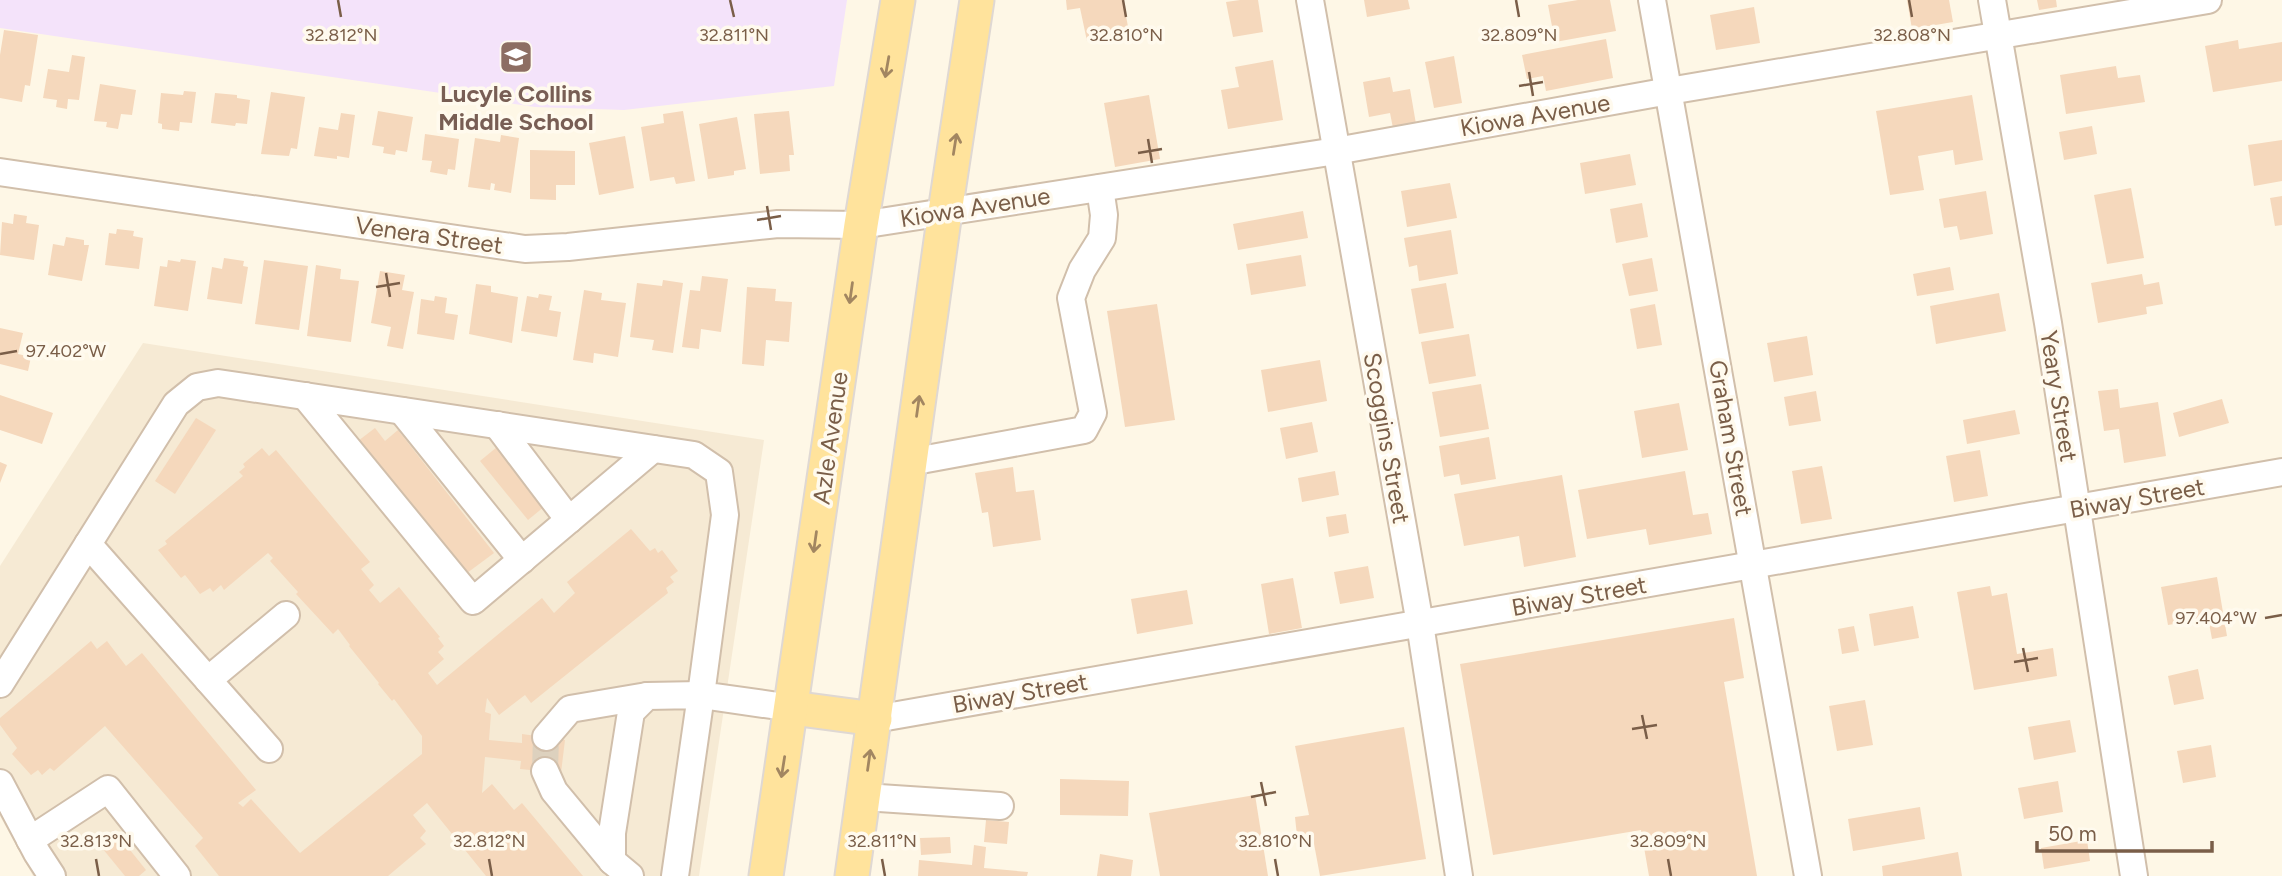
<svg xmlns="http://www.w3.org/2000/svg" width="2282" height="876" viewBox="0 0 2282 876" font-family="Figtree,sans-serif">
	<style>
		.residential { fill: #f6ead4 }
		.education { fill: #f4e3fa }
		.building { fill: #f5d8bc }
		.lines { fill: none; stroke-linecap: round; stroke-linejoin: round }
		.minor-tunnel { stroke: #ddd1be; stroke-width: 26; stroke-dasharray: 26 13; stroke-linecap: butt }
		.minor-casing { stroke: #d1bfab; stroke-width: 30 }
		.major-casing { stroke: #dfd8d3; stroke-width: 37 }
		.minor { stroke: #fff; stroke-width: 26 }
		.major { stroke: #ffe39c; stroke-width: 33 }
		.oneway { stroke: #a28661 }
		.ticks { fill: none; stroke: #7a5e48; stroke-width: 2.5 }
		.labels { text-anchor: middle; dominant-baseline: central; stroke-width: 7; stroke-linejoin: round; paint-order: stroke }
		.education-label { font-size: 24px; font-weight: bold; fill: #785e54; stroke: #fffaee }
		.street-label { font-size: 24px; fill: #7a5e48; stroke: #fffaee }
		.ticks-label { font-size: 18px; text-anchor: middle; fill: #7a5e48; stroke: #fffaee; stroke-width: 7; stroke-linejoin: round; paint-order: stroke }
	</style>
	<rect width="100%" height="100%" fill="#fef7e6"/>
	<path class="residential" d="M143,343L764,440L699,876H33L0,816V566Z"/>
	<path class="education" d="M0,0H847L834,86L624,110L535,107L0,28Z"/>
	<g class="building">
		<path d="M1066,0H1123L1129,32L1087,41L1080,8L1067,10Z"/>
		<path d="M1240,0H1258L1263,32L1233,37L1226,2Z"/>
		<path d="M1364,0H1408L1410,9L1367,17Z"/>
		<path d="M1578,0H1610L1616,31L1555,42L1548,5Z"/>
		<path d="M1907,0H1949L1953,22L1912,29Z"/>
		<path d="M2037,0H2056L2057,7L2039,10Z"/>
		<path d="M1754,7L1760,43L1716,50L1710,15Z"/>
		<path d="M4,30L38,35L30,86L25,85L22,102L0,98V55Z"/>
		<path d="M1606,39L1613,78L1546,91L1543,76L1527,79L1522,55Z"/>
		<path d="M2238,40L2239,49L2282,42V81L2213,92L2205,46Z"/>
		<path d="M72,55L85,57L79,100L68,99L67,109L56,107L57,100L43,98L48,69L69,72Z"/>
		<path d="M1454,56L1462,103L1434,108L1425,62Z"/>
		<path d="M1273,60L1283,120L1228,129L1221,90L1239,87L1235,67Z"/>
		<path d="M2116,66L2118,78L2140,75L2145,102L2066,114L2060,75Z"/>
		<path d="M1390,77L1393,92L1410,89L1416,124L1393,128L1390,113L1369,117L1363,82Z"/>
		<path d="M100,84L136,90L132,115L121,114L118,129L106,127L107,122L94,121Z"/>
		<path d="M184,91L196,92L192,123L180,122L179,131L162,129V124L158,123L161,93L183,95Z"/>
		<path d="M271,92L305,97L297,149L291,148L289,156L261,154Z"/>
		<path d="M215,93L237,95V98L250,100L247,124L236,123L235,126L211,123Z"/>
		<path d="M1149,95L1160,159L1115,167L1104,103Z"/>
		<path d="M1972,95L1983,160L1955,165L1953,150L1918,156L1924,190L1890,195L1876,111Z"/>
		<path d="M378,111L413,117L407,152L396,150L395,155L383,153L384,147L372,145Z"/>
		<path d="M683,111L695,181L676,184L674,177L650,181L641,127L664,123L663,114Z"/>
		<path d="M789,111L794,155H789L790,171L760,174L754,114Z"/>
		<path d="M341,113L355,115L349,158L337,156V159L314,156L319,127L338,130Z"/>
		<path d="M737,117L746,169L734,171V175L708,179L699,124Z"/>
		<path d="M2092,126L2097,154L2064,160L2059,132Z"/>
		<path d="M425,134L459,139L455,170L448,169L447,175L430,172L432,161L422,160Z"/>
		<path d="M501,135L519,138L511,193L494,190L495,184L491,183L490,190L468,187L475,138L500,142Z"/>
		<path d="M625,136L634,188L599,195L589,143Z"/>
		<path d="M2282,140V181L2254,186L2248,145Z"/>
		<path d="M530,150L575,151V185H556V200L530,199Z"/>
		<path d="M1630,154L1636,185L1585,194L1580,163Z"/>
		<path d="M1450,183L1457,218L1407,227L1401,191Z"/>
		<path d="M2131,188L2144,258L2107,264L2094,195Z"/>
		<path d="M1986,191L1993,234L1960,240L1957,226L1944,228L1939,199Z"/>
		<path d="M2282,196V225L2275,226L2270,198Z"/>
		<path d="M1642,203L1648,237L1616,243L1610,209Z"/>
		<path d="M1303,211L1308,238L1238,250L1233,224Z"/>
		<path d="M14,214L27,216L26,223L39,225L34,260L0,255L2,222L13,224Z"/>
		<path d="M117,229L134,231L133,236L143,238L139,269L105,265L109,233L116,234Z"/>
		<path d="M1451,230L1458,274L1419,281L1417,265L1409,267L1404,238Z"/>
		<path d="M66,237L84,240V245H89L82,281L48,275L53,244L64,246Z"/>
		<path d="M1301,255L1306,286L1251,295L1246,264Z"/>
		<path d="M224,258L244,261L243,266L248,267L242,304L207,299L212,267L222,269Z"/>
		<path d="M1652,258L1658,291L1629,296L1622,264Z"/>
		<path d="M181,259L196,261L188,311L154,306L160,266L167,267L168,260L180,262Z"/>
		<path d="M264,260L308,266L299,330L255,324Z"/>
		<path d="M316,265L341,269L340,279L359,281L351,342L307,336Z"/>
		<path d="M1950,267L1954,290L1917,296L1913,274Z"/>
		<path d="M380,271L405,275L402,290L414,292L403,349L387,346L391,327L371,323Z"/>
		<path d="M2142,274L2144,285L2159,282L2163,304L2146,307L2147,314L2098,323L2091,283Z"/>
		<path d="M702,276L728,279L721,332L701,329L699,349L682,347L690,290L700,291Z"/>
		<path d="M663,280L683,283L673,353L652,350L654,340L630,337L637,283L662,286Z"/>
		<path d="M1446,283L1454,328L1419,334L1411,289Z"/>
		<path d="M476,284L491,286V292L518,297L512,343L469,334Z"/>
		<path d="M747,287L776,289L775,301L792,302L789,342L766,340L764,366L742,364Z"/>
		<path d="M584,290L602,293L601,300L626,303L618,357L594,353L593,363L573,360Z"/>
		<path d="M1999,293L2006,331L1936,344L1930,306Z"/>
		<path d="M539,294L552,296L549,310L561,312L557,337L521,331L527,296L538,298Z"/>
		<path d="M435,296L447,298L445,313L458,315L454,340L417,334L421,299L434,301Z"/>
		<path d="M1157,304L1175,420L1125,427L1107,311Z"/>
		<path d="M1655,304L1662,345L1637,349L1630,309Z"/>
		<path d="M0,328L23,333L18,354L31,357L28,371L0,364Z"/>
		<path d="M1469,334L1476,376L1429,384L1421,342Z"/>
		<path d="M1807,336L1813,375L1774,382L1767,343Z"/>
		<path d="M1320,360L1327,401L1268,412L1261,370Z"/>
		<path d="M1481,384L1489,429L1440,437L1432,392Z"/>
		<path d="M2118,389L2120,408L2158,402L2166,456L2124,463L2119,429L2104,431L2098,391Z"/>
		<path d="M1816,391L1821,421L1789,426L1784,397Z"/>
		<path d="M0,395L53,413L42,444L0,430Z"/>
		<path d="M2222,399L2229,423L2179,437L2173,413Z"/>
		<path d="M1679,403L1688,450L1642,458L1634,411Z"/>
		<path d="M2015,410L2020,434L1967,444L1963,420Z"/>
		<path d="M196,418L216,430L175,494L155,481Z"/>
		<path d="M1312,422L1318,452L1286,459L1280,428Z"/>
		<path d="M375,428L385,441L398,430L494,553L463,576L358,441Z"/>
		<path d="M1489,437L1496,479L1461,485L1459,474L1444,477L1439,446Z"/>
		<path d="M497,447L545,506L528,520L480,461Z"/>
		<path d="M262,448L269,456L276,450L370,562L361,569L374,585L369,590L380,603L399,587L440,637L438,638L444,646L438,652L444,659L428,673L437,685L542,598L554,613L575,593L567,582L631,529L650,551L655,548L658,553L662,550L678,571L670,577L674,582L666,588L668,593L531,703L525,695L499,715L487,698L485,712L491,714L489,740L522,743V734L565,740L561,773L520,769L521,761L485,757L482,793L492,784L514,810L522,803L583,876H486L427,803L413,815L426,831L420,838L426,844L388,876H219L195,846L203,838L105,726L54,771L50,768L42,775L38,770L31,775L12,754L17,748L0,725V718L91,641L97,649L107,641L126,666L142,653L256,790L238,803L243,807L251,799L300,853L422,754V736L394,699L392,701L378,684L379,683L349,646L350,645L338,629L333,634L296,594L298,592L270,561L273,558L268,553L224,590L221,585L213,592L210,588L200,594L185,575L181,578L158,550L167,544L165,541L243,476L239,472L245,467L243,464Z"/>
		<path d="M1980,450L1988,496L1954,502L1946,456Z"/>
		<path d="M0,462L7,465L0,483Z"/>
		<path d="M1822,466L1832,519L1801,524L1792,471Z"/>
		<path d="M1013,467L1016,492L1034,490L1041,540L993,547L988,512L982,513L975,473Z"/>
		<path d="M1335,471L1339,495L1302,502L1298,478Z"/>
		<path d="M1685,471L1693,515L1708,513L1712,534L1649,545L1646,529L1587,539L1578,490Z"/>
		<path d="M1562,475L1576,557L1524,567L1519,536L1464,546L1454,494Z"/>
		<path d="M1346,514L1349,533L1329,537L1326,517Z"/>
		<path d="M1368,566L1374,598L1340,604L1334,572Z"/>
		<path d="M2217,577L2227,636L2212,639L2208,618L2168,625L2161,587Z"/>
		<path d="M1293,578L1302,628L1269,634L1261,584Z"/>
		<path d="M1990,586L1992,596L2007,593L2017,654L2053,648L2057,676L1974,690L1957,592Z"/>
		<path d="M1187,590L1193,624L1137,634L1131,599Z"/>
		<path d="M1913,606L1919,638L1874,646L1869,614Z"/>
		<path d="M1734,618L1744,678L1724,682L1757,876H1649L1641,830L1493,855L1460,664Z"/>
		<path d="M1854,626L1859,651L1842,654L1838,629Z"/>
		<path d="M2198,669L2204,699L2174,705L2168,676Z"/>
		<path d="M1865,700L1873,745L1837,751L1829,706Z"/>
		<path d="M2070,720L2076,752L2034,760L2028,727Z"/>
		<path d="M1404,727L1426,859L1320,876L1312,833L1297,836L1295,817L1309,815L1295,746Z"/>
		<path d="M2211,745L2216,777L2183,783L2177,751Z"/>
		<path d="M1060,779L1129,781L1128,816L1060,815Z"/>
		<path d="M2058,781L2063,812L2024,819L2018,788Z"/>
		<path d="M1255,795L1268,876H1160L1149,813Z"/>
		<path d="M1920,807L1925,839L1853,851L1848,819Z"/>
		<path d="M986,820L1009,822L1007,844L984,842Z"/>
		<path d="M114,830L146,870L139,876H125L98,843Z"/>
		<path d="M950,837L951,853L921,855L920,838Z"/>
		<path d="M2087,840L2090,861L2044,869L2041,848Z"/>
		<path d="M974,845L986,847L984,868L1028,872L1027,876H918L919,860L972,865Z"/>
		<path d="M1958,852L1962,876H1883L1882,866Z"/>
		<path d="M1100,854L1133,860L1131,876H1097Z"/>
	</g>
	<g class="lines">
		<path class="minor-tunnel" d="M545,771L546,737"/>
		<defs>
			<g id="minor">
				<path d="M1310,0L1420,624L1459,876"/>
				<path d="M1652,0L1808,876"/>
				<path d="M1992,0L2048,323L2134,876"/>
				<path d="M0,172L525,249L568,247L778,224L861,225L1336,151L1669,91L2208,0"/>
				<path d="M305,396L473,601L653,449"/>
				<path d="M402,411L522,560"/>
				<path d="M497,425L569,520"/>
				<path d="M910,462L1084,430L1093,413L1071,298L1082,270L1102,238L1104,215L1100,188"/>
				<path d="M88,544L269,749"/>
				<path d="M208,680L286,615"/>
				<path d="M0,684L176,404L197,387L218,383L694,455L719,472L725,515L701,695L792,708"/>
				<path d="M875,719L2282,472"/>
				<path d="M546,737L570,709L647,696"/>
				<path d="M545,771L554,791L612,861"/>
				<path d="M0,783L37,853L52,876"/>
				<path d="M864,797L1000,806"/>
				<path d="M30,840L108,789L177,876"/>
				<path d="M630,876L612,861V833L631,712L647,696L701,695L675,876"/>
			</g>
			<g id="major">
				<path d="M792,708L875,719"/>
				<path d="M766,876L861,225L898,0"/>
				<path d="M852,876L945,212L977,0"/>
			</g>
		</defs>
		<use href="#minor" class="minor-casing"/>
		<use href="#major" class="major-casing"/>
		<use href="#minor" class="minor"/>
		<use href="#major" class="major"/>
	</g>
	<defs><path id="oneway-shaft" d="M-6 0H5M1.5-3L5.5 0L1.5 3" fill="none" stroke-width="1.6" stroke-linecap="round" stroke-linejoin="round" transform="scale(1.75)"/></defs>
	<g class="oneway">
		<use href="#oneway-shaft" transform="translate(887 67) rotate(100)"/>
		<use href="#oneway-shaft" transform="translate(955 144) rotate(-81)"/>
		<use href="#oneway-shaft" transform="translate(851 293) rotate(98)"/>
		<use href="#oneway-shaft" transform="translate(918 406) rotate(-82)"/>
		<use href="#oneway-shaft" transform="translate(815 542) rotate(98)"/>
		<use href="#oneway-shaft" transform="translate(869 760) rotate(-82)"/>
		<use href="#oneway-shaft" transform="translate(783 767) rotate(99)"/>
	</g>
	<path class="ticks" d="M338,0L341,17M730,0L734,17M1123,0L1126,17M1516,0L1519,17M1909,0L1912,17M1529,72L1533,96M1519,86L1543,82M1148,139L1152,163M1138,153L1162,149M767,206L771,230M757,220L781,216M386,273L390,297M376,287L400,283M0,354L17,351M2265,618L2282,615M2023,648L2028,672M2014,662L2038,658M1642,715L1647,739M1632,729L1657,725M1261,782L1266,806M1251,797L1276,792M96,859L99,876M489,859L492,876M882,859L885,876M1275,859L1278,876M1668,859L1671,876"/>
	<defs>
		<symbol id="school-square" viewBox="-11 -11 22 22"><rect x="-9" y="-9" width="18" height="18" rx="4" fill="#8d6e63" stroke="#fffaee"/><path d="M0-5L7-2L0 1L-7-2ZM-4 1L0 2.5L4 1V4Q0 6-4 4Z" fill="#fff"/></symbol>
	</defs>
	<g fill-rule="evenodd">
		<use href="#school-square" x="497" y="38" width="38" height="38"/>
	</g>
	<g class="labels">
		<g class="education-label">
			<text x="516" y="93">Lucyle Collins<tspan x="516" dy="28">Middle School</tspan></text>
		</g>
		<g class="street-label">
			<text transform="translate(1535 115) rotate(-10)">Kiowa Avenue</text>
			<text transform="translate(975 207) rotate(-9)">Kiowa Avenue</text>
			<text transform="translate(429 235) rotate(8)">Venera Street</text>
			<text transform="translate(2059 396) rotate(81)">Yeary Street</text>
			<text transform="translate(830 438) rotate(-82)">Azle Avenue</text>
			<text transform="translate(1387 438) rotate(80)">Scoggins Street</text>
			<text transform="translate(1731 438) rotate(80)">Graham Street</text>
			<text transform="translate(2137 498) rotate(-10)">Biway Street</text>
			<text transform="translate(1579 596) rotate(-10)">Biway Street</text>
			<text transform="translate(1020 693) rotate(-10)">Biway Street</text>
		</g>
	</g>
	<g class="ticks-label">
		<text x="341" y="41">32.812°N</text>
		<text x="734" y="41">32.811°N</text>
		<text x="1126" y="41">32.810°N</text>
		<text x="1519" y="41">32.809°N</text>
		<text x="1912" y="41">32.808°N</text>
		<text x="66" y="357">97.402°W</text>
		<text x="2216" y="624">97.404°W</text>
		<text x="96" y="847">32.813°N</text>
		<text x="489" y="847">32.812°N</text>
		<text x="882" y="847">32.811°N</text>
		<text x="1275" y="847">32.810°N</text>
		<text x="1668" y="847">32.809°N</text>
	</g>
	<path d="M2037 841v10h175v-10" fill="none" stroke="#7a5e48" stroke-width="3.5"/>
	<text x="2048" y="841" font-size="21" fill="#7a5e48" stroke="#fffaee" stroke-width="5" paint-order="stroke">50 m</text>
</svg>
